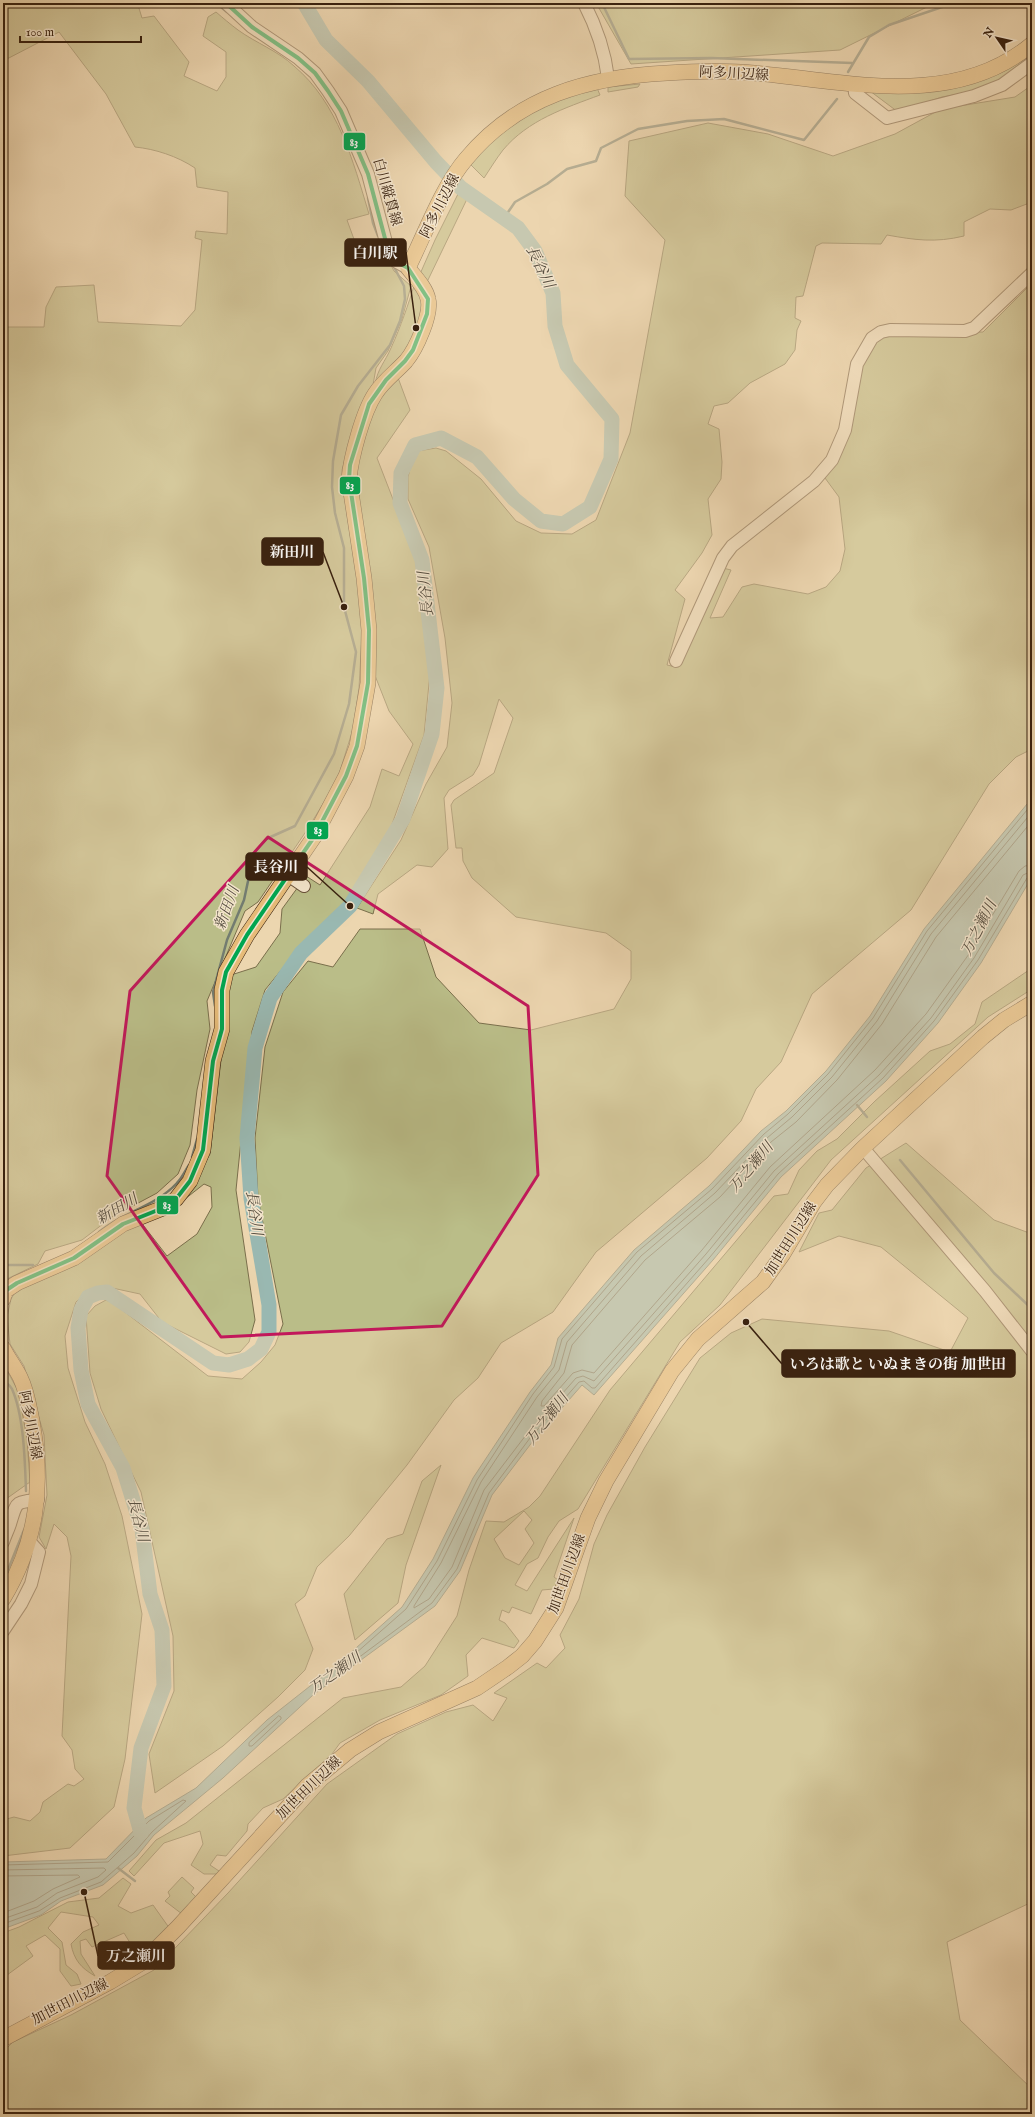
<svg xmlns="http://www.w3.org/2000/svg" width="1035" height="2117" viewBox="0 0 1035 2117" font-family="'IM FELL English','Noto Serif JP',serif">
	<style>
		.green { fill: #babd88; stroke: #7a6f4c; fill-rule: evenodd }
		.water { fill: #99b8b1; stroke: #737c70 }
		.lines { fill: none; stroke-linecap: round; stroke-linejoin: round }
		.shore { stroke: #696c60; stroke-width: 1 }
		.stream { stroke: #737c70; stroke-width: 2.5 }
		.river { stroke: #99b8b1; stroke-width: 15 }
		.minor-casing { stroke: #664e37; stroke-width: 14 }
		.major-casing { stroke: #39210f; stroke-width: 16 }
		.minor { stroke: #f3e4cb; stroke-width: 12 }
		.major { stroke: #e6bb78; stroke-width: 15 }
		.bus-1-casing { stroke: #f3e4cb; stroke-width: 7 }
		.bus-1 { stroke: #00a651; stroke-width: 4 }
		.marked { fill: none; stroke: #c2185b; stroke-width: 3; stroke-linejoin: round }
		.labels { text-anchor: middle; dominant-baseline: central; stroke-width: 3; stroke-linejoin: round; paint-order: stroke }
		.street-label { font-size: 14px; fill: #39210f; stroke: #f3e4cb }
		.water-label { font-size: 15px; font-style: italic; fill: #564e40; stroke: #f3e4cb }
		.leader { fill: none; stroke: #39210f; stroke-width: 1.5 }
		.callout-dot { fill: #39210f; stroke: #f3e4cb; stroke-width: 1.5 }
		.callout { fill: #39210f; stroke: #39210f; stroke-width: 1.5 }
		.callout-label { font-size: 15px; text-anchor: middle; font-weight: bold; fill: #fff }
		.line-badge { stroke: #f3e4cb; stroke-width: 1.5 }
		.badge-label { font-size: 11px; text-anchor: middle; font-weight: bold; fill: #fff }
	</style>
	<rect width="100%" height="100%" fill="#ecd6af"/>
	<filter id="stains"><feTurbulence type="fractalNoise" baseFrequency=".005" numOctaves="4"/><feColorMatrix values="0 0 0 0 .2 0 0 0 0 .09 0 0 0 0 .02 0 0 0 .5 -.17"/></filter>
	<radialGradient id="worn" r=".72"><stop offset=".6" stop-color="#630" stop-opacity="0"/><stop offset="1" stop-color="#630" stop-opacity=".3"/></radialGradient>
	<g class="green">
		<path d="M3,3H140L138,5L142,18L154,16L189,62L184,76L217,91L226,77V52L203,36L208,17L216,12C223,18 230,24 238,30C256,43 278,51 294,66C338,103 353,161 369,214L347,220L355,242L378,241L394,271L411,286L402,319L388,351L376,368L373,385L356,422L342,470L343,488L363,617L359,688L353,729L340,771L332,789L307,830L258,902L245,911L207,1001L210,1029L197,1090L190,1145L178,1174L157,1193L112,1217L82,1240L45,1251L38,1264L7,1279L3,1284V327H44L46,307L56,287L94,285L98,322L181,326L195,310L202,240L195,238L196,231L227,234L228,192L197,187L195,168C177,156 155,149 135,147L106,94L59,32L3,61Z"/>
		<path d="M596,3H935L840,50L631,64Z"/>
		<path d="M1032,52V60L1000,81L970,92L942,97L898,112L870,91C913,95 958,93 998,73C1009,67 1021,59 1032,52Z"/>
		<path d="M640,84L638,87L608,92V87Z"/>
		<path d="M1032,85V202L1011,210L990,209L964,222V236C935,243 915,240 887,235L881,244L822,243L816,246L803,296L796,297L795,318L801,321L797,330L795,350L785,364L750,383L728,403L714,406L708,424L719,429L722,462L721,479L708,499L712,535L702,553L675,590L685,599L667,665L676,667L684,654L723,568L731,570L710,618L723,617L742,587L754,584L808,594L826,587L840,571L845,549L839,497L825,478L860,365L874,340L894,334L983,332L1032,283V749L1016,757L989,784L911,910L812,994L781,1062L756,1089L741,1121L707,1158L596,1252L553,1312L501,1343L478,1378L454,1400L407,1465L349,1536L317,1567L305,1596L295,1604L313,1649L305,1670L278,1697L223,1746L155,1793L149,1754L174,1691L173,1636L141,1492L101,1409L90,1373L86,1316L95,1306L106,1300L113,1303L208,1376L242,1379L261,1362L275,1345L283,1324L258,1198L255,1138L265,1047L283,992L308,961L333,967L360,929H420L436,977L479,1023L531,1030L614,1009L631,979V951L606,933L516,917L472,878L463,861L462,848H456L451,805L454,800L494,773L513,718L499,699L479,765L473,775L449,790L444,798L448,849L432,867L417,865L378,894L373,914L357,908L401,840L426,784L447,747L452,703L445,638L429,547L408,499V477L412,461L418,451L436,448L446,451L481,479L516,521L541,533L572,534L596,520L630,433L665,240L625,196L629,141L708,123L768,134L833,156L895,134L941,109L1015,97Z"/>
		<path d="M597,88L600,95C565,108 528,120 503,150C496,159 490,169 484,178L470,164C500,124 550,99 597,88Z"/>
		<path d="M459,192L467,199L427,282L420,274L435,240Z"/>
		<path d="M415,283L424,308L412,343L375,384C378,368 385,362 391,348C401,326 408,305 415,283Z"/>
		<path d="M397,375L410,410L377,458L415,556L430,673L424,735L391,827L349,898L299,948L265,990L252,1031L236,1190L255,1320L249,1342L240,1352L226,1354L162,1322L140,1294L103,1286L90,1289L76,1302L65,1336L68,1368L85,1422L105,1464L122,1516L142,1614L125,1759L114,1807L70,1848L3,1856V1820L14,1817L30,1821L40,1812L43,1802L68,1784L74,1786L84,1779L75,1769L72,1750L62,1736L71,1556L67,1537L54,1524L46,1549L39,1537L47,1495L44,1435L24,1366L10,1344L7,1317L11,1299L19,1286L140,1221L167,1256L197,1234L212,1207L211,1187L204,1184L185,1199L210,1154L231,975L256,967L280,933L282,909L306,876L320,885L370,807L382,769L399,776L413,744L389,711L374,673L356,492C357,461 363,427 377,399C382,390 391,382 397,375Z"/>
		<path d="M1032,968V989L988,1017L831,1160L720,1305L680,1342L578,1509L559,1521L548,1537L538,1558L527,1564L515,1585L527,1591L574,1518L554,1577L558,1580L554,1589L542,1590L531,1614L512,1607L509,1613L502,1610L499,1620L505,1623L519,1641L514,1648L482,1638L466,1655L468,1676L441,1695L380,1720L340,1743L332,1754L283,1799L263,1808L248,1824L247,1831L226,1856L217,1855L210,1865L219,1871L216,1874H204L191,1865L203,1844L200,1831L164,1843L134,1876L129,1871L156,1840L186,1823L343,1698L401,1687L425,1666L457,1616L469,1570L486,1521L504,1522L529,1507L540,1496L610,1390L774,1196L788,1194L799,1170L817,1151L837,1139L874,1102L930,1051L950,1044L975,1024L982,1002ZM524,1511L532,1520L525,1529L534,1543L519,1565L505,1558L494,1539Z"/>
		<path d="M906,1143L994,1220L1032,1234V1902L947,1942L960,2020L1032,2089V2114H3V2052L13,2042L71,2015L154,1970L228,1893L327,1784L397,1734L446,1712L473,1705L493,1721L507,1698L494,1693L537,1663L546,1668L565,1648L560,1635L579,1599L594,1544L607,1515L645,1447L700,1358L731,1333L762,1319L889,1331L950,1352L968,1318L881,1247L839,1236L799,1252L819,1213L832,1210L866,1168Z"/>
		<path d="M3,1363L18,1391L27,1439L30,1482L6,1499L3,1509V1417L5,1412L3,1407Z"/>
		<path d="M441,1465L406,1565L398,1603L355,1640L344,1594L387,1539L403,1534L422,1481Z"/>
		<path d="M182,1877L194,1888L191,1892L196,1897L182,1914L165,1901L170,1896L168,1892Z"/>
		<path d="M123,1878L131,1884L118,1906L131,1913L153,1905L170,1929L138,1956L124,1933L92,1947L86,1939L80,1941L81,1954L95,1976C81,1968 74,1960 71,1944L83,1932L99,1925L93,1917L61,1912L48,1928L62,1942L66,1965L77,1974L81,1984L71,1986L60,1971V1949L45,1935L26,1946L33,1956L3,1978V1933L19,1927L68,1902L99,1898Z"/>
	</g>
	<path class="water" d="M1032,798V877L981,963L938,1023L886,1081L781,1177L713,1260L594,1395L582,1385L533,1441L492,1495L460,1571L435,1606L313,1695L223,1778L154,1835L137,1856L103,1885L61,1901L41,1915L3,1929V1862L106,1859L146,1818L196,1788L267,1720L338,1664L402,1607L433,1559L473,1478L530,1392L551,1365L558,1338L634,1250L709,1186L761,1131L786,1111L826,1071L870,1016L924,929Z"/>
	<g class="lines">
		<g class="shore">
			<path d="M1032,804L927,931L873,1018L828,1074L788,1114L764,1134L712,1189L637,1252L562,1339L554,1367L533,1394L477,1480L437,1561L406,1609L347,1661V1664H350L432,1603L457,1569L489,1493L530,1438L579,1382L584,1381L592,1388H595L710,1257L778,1174L883,1078L934,1021L978,960L1027,878L1032,876"/>
			<path d="M1032,812L931,934L877,1021L832,1077L792,1117L767,1138L715,1193L641,1256L567,1342L559,1370L537,1397L481,1482L441,1563L414,1606V1608L429,1599L452,1567L484,1490L526,1435L576,1378L583,1376L594,1381L706,1254L774,1171L879,1075L931,1018L974,958L1023,875L1032,871"/>
			<path d="M1032,821L936,937L882,1024L837,1080L796,1122L771,1142L720,1197L645,1260L572,1345L564,1373L542,1401L541,1406H544L573,1373L582,1370L594,1373L702,1250L770,1167L875,1070L926,1014L969,954L1019,871L1025,866L1032,865"/>
			<path d="M279,1716L281,1717V1719L252,1746H249V1743Z"/>
			<path d="M3,1865L108,1862L149,1821L183,1800L186,1801L152,1832L134,1853L101,1882L60,1898L39,1911L3,1924"/>
			<path d="M3,1870L104,1868L106,1870L98,1877L57,1893L37,1907L3,1919"/>
			<path d="M3,1876L78,1875L80,1877L53,1889L34,1901L3,1913"/>
		</g>
		<g class="stream">
			<path d="M216,3L227,12"/>
			<path d="M602,3L629,59L711,58L852,63"/>
			<path d="M848,72L869,37L889,25L954,3"/>
			<path d="M368,198L373,223L378,236"/>
			<path d="M504,218L515,202L547,184L567,169L596,161L601,148L638,129L687,121L724,119L804,140L837,99"/>
			<path d="M215,1006L213,992L227,940L244,900L254,853L266,839L295,826L334,754L349,704L356,652L344,607V548L335,513L332,487L333,461L341,415L358,386L390,345L400,321L405,299L404,286L393,265"/>
			<path d="M857,1105L867,1117"/>
			<path d="M192,1157L197,1139"/>
			<path d="M900,1160L994,1273L1032,1309"/>
			<path d="M99,1232C122,1212 155,1207 177,1183C182,1178 185,1171 189,1165"/>
			<path d="M3,1265H33"/>
			<path d="M3,1380C6,1383 10,1385 12,1389C24,1416 25,1462 26,1491"/>
			<path d="M3,1582L24,1530"/>
			<path d="M118,1868L135,1881"/>
		</g>
		<path class="river" d="M141,1833L134,1808L141,1748L164,1686L162,1630L150,1594L142,1529L123,1468L88,1404L81,1370L78,1328L81,1310L88,1297L98,1293L107,1292L213,1363L229,1365L248,1359L261,1349L269,1332V1305L251,1198L247,1138L255,1048L270,998L301,953L350,906L403,819L432,734L437,688L422,560L400,503L401,473L415,445L441,438L477,457L514,499L541,521L563,524L590,507L611,459L612,419L567,365L555,326L553,293L535,251L518,228L461,188L436,162L368,81L326,40L304,3"/>
		<defs>
			<g id="minor">
				<path d="M226,3L252,27L298,58L315,73L328,91L341,111L368,174L387,246L397,262L408,268"/>
				<path d="M584,3C596,26 605,53 608,78"/>
				<path d="M854,84L855,93L887,118L974,96L1002,85L1032,63"/>
				<path d="M676,661L723,558L732,546L814,481L832,460L845,430L857,364L872,338L881,332L890,330L965,331L974,328L1032,273"/>
				<path d="M288,875L304,886"/>
				<path d="M863,1148L985,1291L1032,1351"/>
				<path d="M3,1542C5,1536 8,1530 10,1524C17,1502 14,1502 38,1500"/>
				<path d="M3,1631L21,1604L31,1584L39,1552L29,1541"/>
			</g>
			<g id="major">
				<path d="M3,1299L5,1291L17,1283L74,1258L123,1224L163,1208L176,1199L190,1181L203,1150L213,1061L222,1029V990L226,972L247,935L314,837L346,776L357,746L368,683L369,630L364,578L349,479C351,457 363,412 375,394C383,381 396,372 406,361C416,349 432,314 428,299C426,288 415,277 408,268C425,234 442,187 466,159C518,96 589,77 667,73C696,71 725,70 754,73C847,81 953,110 1032,44"/>
				<path d="M3,1348C8,1358 15,1367 20,1377C27,1391 29,1406 32,1421C44,1486 37,1542 3,1599"/>
				<path d="M3,2039L110,1982L143,1962L178,1927L307,1786L350,1750L379,1732L477,1688L508,1667L522,1656L535,1641L556,1608L588,1518L606,1481L672,1371L698,1339L763,1282L783,1254L814,1202L827,1185L863,1148L983,1037L1004,1020L1032,1003"/>
			</g>
		</defs>
		<use href="#minor" class="minor-casing"/>
		<use href="#major" class="major-casing"/>
		<use href="#minor" class="minor"/>
		<use href="#major" class="major"/>
		<defs>
			<path id="bus-1" d="M3,1299L5,1291L17,1283L74,1258L123,1224L163,1208L176,1199L190,1181L203,1150L213,1061L222,1029V990L226,972L247,935L314,837L346,776L357,746L368,683L369,630L364,578L349,479L350,465L369,404L386,380L405,361L413,350L427,314L428,299L408,268L397,262L387,246L368,174L341,111L328,91L315,73L298,58L252,27L226,3"/>
		</defs>
		<use href="#bus-1" class="bus-1-casing"/>
		<use href="#bus-1" class="bus-1"/>
	</g>
	<path d="M0 0H1035V2117H0ZM268,837L528,1006L538,1175L442,1326L221,1337L107,1176L130,991Z" fill="#ecd6af" fill-opacity=".55" fill-rule="evenodd"/>
	<path class="marked" d="M268,837L528,1006L538,1175L442,1326L221,1337L107,1176L130,991Z"/>
	<g class="labels">
		<g class="street-label">
			<text transform="translate(734 74) rotate(3)">阿多川辺線</text>
			<text transform="translate(387 192) rotate(74)">白川縦貫線</text>
			<text transform="translate(440 206) rotate(-63)">阿多川辺線</text>
			<text transform="translate(791 1239) rotate(-58)">加世田川辺線</text>
			<text transform="translate(30 1425) rotate(79)">阿多川辺線</text>
			<text transform="translate(567 1574) rotate(-70)">加世田川辺線</text>
			<text transform="translate(309 1788) rotate(-44)">加世田川辺線</text>
			<text transform="translate(70 2002) rotate(-27)">加世田川辺線</text>
		</g>
		<g class="water-label">
			<text transform="translate(540 267) rotate(64)">長谷川</text>
			<text transform="translate(426 594) rotate(-96)">長谷川</text>
			<text transform="translate(227 908) rotate(-70)">新田川</text>
			<text transform="translate(979 928) rotate(-63)">万之瀬川</text>
			<text transform="translate(751 1167) rotate(-50)">万之瀬川</text>
			<text transform="translate(117 1209) rotate(-30)">新田川</text>
			<text transform="translate(254 1213) rotate(82)">長谷川</text>
			<text transform="translate(547 1419) rotate(-52)">万之瀬川</text>
			<text transform="translate(138 1520) rotate(76)">長谷川</text>
			<text transform="translate(335 1673) rotate(-35)">万之瀬川</text>
		</g>
	</g>
	<path class="leader" d="M416 328L406 252M344 607L323 552M350 906L307 867M746 1322L782 1364M84 1892L98 1956"/>
	<g class="callout-dot">
		<circle cx="416" cy="328" r="4"/>
		<circle cx="344" cy="607" r="4"/>
		<circle cx="350" cy="906" r="4"/>
		<circle cx="746" cy="1322" r="4"/>
		<circle cx="84" cy="1892" r="4"/>
	</g>
	<g class="callout">
		<rect x="345" y="239" width="61" height="27" rx="4"/>
		<rect x="262" y="538" width="61" height="27" rx="4"/>
		<rect x="246" y="853" width="61" height="27" rx="4"/>
		<rect x="782" y="1350" width="233" height="27" rx="4"/>
		<rect x="98" y="1942" width="76" height="27" rx="4"/>
	</g>
	<g class="callout-label">
		<text x="375" y="258">白川駅</text>
		<text x="292" y="557">新田川</text>
		<text x="276" y="872">長谷川</text>
		<text x="898" y="1369">いろは歌と いぬまきの街 加世田</text>
		<text x="136" y="1961">万之瀬川</text>
	</g>
	<g class="line-badge">
		<rect x="343" y="132" width="23" height="19" rx="4" fill="#00a651"/>
		<rect x="339" y="476" width="22" height="19" rx="4" fill="#00a651"/>
		<rect x="306" y="821" width="23" height="19" rx="4" fill="#00a651"/>
		<rect x="156" y="1195" width="23" height="20" rx="4" fill="#00a651"/>
	</g>
	<g class="badge-label">
		<text x="354" y="146">83</text>
		<text x="350" y="489">83</text>
		<text x="318" y="834">83</text>
		<text x="167" y="1209">83</text>
	</g>
	<rect width="1035" height="2117" fill="none" stroke="#ecd6af" stroke-width="16"/>
	<rect x="4" y="4" width="1027" height="2109" fill="none" stroke="#39210f" stroke-width="2"/>
	<rect x="8" y="8" width="1019" height="2101" fill="none" stroke="#39210f"/>
	<g transform="translate(997 38) rotate(304)" stroke="#f3e4cb" stroke-width="3" paint-order="stroke">
	<path d="M0-3L7 15L0 10L-7 15Z" fill="#39210f"/>
	<text y="-6" font-size="11" font-weight="bold" text-anchor="middle" fill="#39210f">N</text>
	</g>
	<path d="M20 36v6h121v-6" fill="none" stroke="#39210f" stroke-width="2"/>
	<text x="26" y="36" font-size="12" fill="#39210f" stroke="#f3e4cb" stroke-width="3" paint-order="stroke">100 m</text>
	<rect width="100%" height="100%" filter="url(#stains)"/>
	<rect width="100%" height="100%" fill="url(#worn)"/>
</svg>
